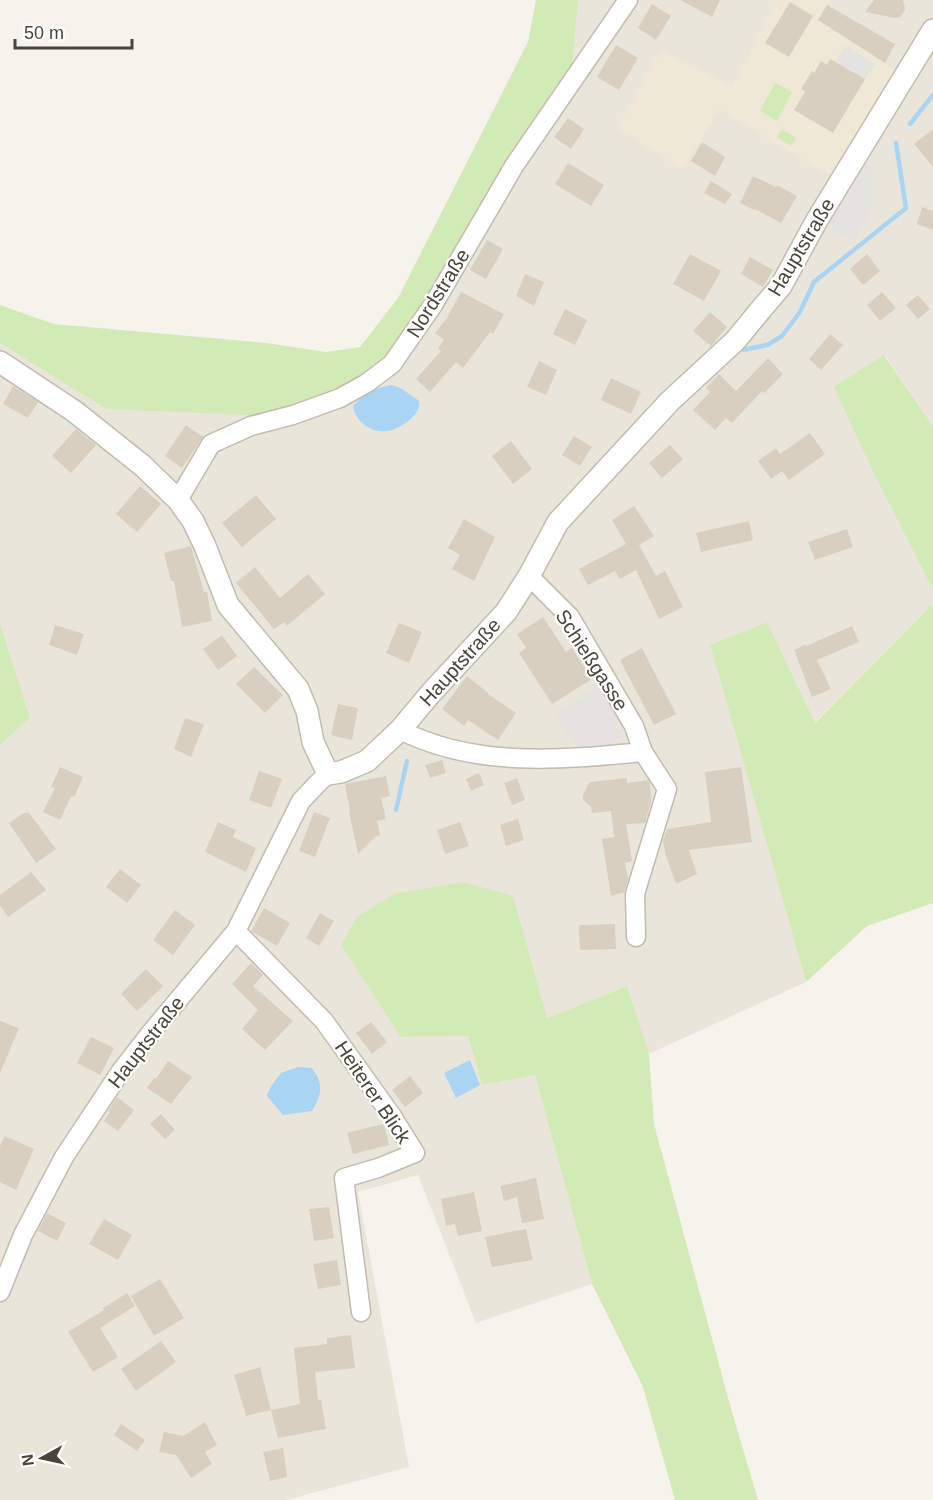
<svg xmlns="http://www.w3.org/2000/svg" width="933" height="1500" viewBox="0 0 933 1500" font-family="Helvetica,sans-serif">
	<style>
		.residential { fill: #eae5da }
		.education { fill: #efe8d6 }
		.green { fill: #d2eab5 }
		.parking { fill: #e5e3e0 }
		.water { fill: #a9d4f2 }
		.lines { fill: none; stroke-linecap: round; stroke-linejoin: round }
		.stream { stroke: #a9d4f2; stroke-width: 4.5 }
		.building { fill: #d8cfc1 }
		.minor-casing { stroke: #c2bbae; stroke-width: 21 }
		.tertiary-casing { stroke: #c2bbae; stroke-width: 24 }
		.minor { stroke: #fff; stroke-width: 18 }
		.tertiary { stroke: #fff; stroke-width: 21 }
		.labels { text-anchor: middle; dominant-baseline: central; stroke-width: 4.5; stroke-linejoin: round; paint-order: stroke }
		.street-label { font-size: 20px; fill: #4b4439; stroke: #fff }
	</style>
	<rect width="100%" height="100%" fill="#f6f3ec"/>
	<path class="residential" d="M578,0H933V426L885,355L876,478L933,590V604L814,723L767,622L710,645L806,982L649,1054L627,986L547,1018L401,1037L468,1036L482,1084L535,1075L592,1284L476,1323L418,1175L358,1192L409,1467L286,1500H0V745L30,718L0,623V343L106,409L339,394L572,72Z"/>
	<path class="education" d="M778,0H830L824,10L827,26L896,70L830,176L720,109L682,169L617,128L661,50L732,86Z"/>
	<g class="green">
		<path d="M536,0H578L572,71L432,302L387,360L339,394L272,416L106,409L0,343V305L54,324L266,343L326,352L360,347L398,298L528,42Z"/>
		<path d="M775,83L792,92L777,121L760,111Z"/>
		<path d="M782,129L796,138L791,146L777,137Z"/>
		<path d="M884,355L933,426V590L876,478L834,387Z"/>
		<path d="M933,604V903L867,926L806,982L710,645L767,622L815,723Z"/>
		<path d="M0,623L30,718L0,745Z"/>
		<path d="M463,882L513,896L547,1018L627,986L649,1054L654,1124L730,1405L758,1500H675L643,1387L592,1284L535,1075L482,1085L468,1036L401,1037L341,945L357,917L394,894Z"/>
	</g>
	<g class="parking">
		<path d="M845,46L875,64L865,79L835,62Z"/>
		<path d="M864,162L871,167V211L853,240L825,226Z"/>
		<path d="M601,684L624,724L614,746L580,751L555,715Z"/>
	</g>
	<g class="water">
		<path d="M392,385L402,389L419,401C422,415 400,429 388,431C372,434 355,421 353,406C364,394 376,387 392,385Z"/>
		<path d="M470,1060L480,1085L456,1098L444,1073Z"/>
		<path d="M298,1067L312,1068C324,1085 322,1093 312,1111L283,1115L267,1096L271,1086L281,1073Z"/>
	</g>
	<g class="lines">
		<g class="stream">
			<path d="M910,124L933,95"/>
			<path d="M743,350L767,345L782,336L800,312L814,282L906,208L896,143"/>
			<path d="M396,810L407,761"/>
		</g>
	</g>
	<g class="building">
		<path d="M680,0H720L712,17Z"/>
		<path d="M874,0H903L905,9L903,13L900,17L895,18L865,12Z"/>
		<path d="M790,2L813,16L789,57L765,43Z"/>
		<path d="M652,4L671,16L656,40L638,28Z"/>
		<path d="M827,5L895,44L885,63L818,20Z"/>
		<path d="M616,45L638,58L619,90L597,77Z"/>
		<path d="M830,59L865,79L833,133L794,110L805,92L801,89L812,71L814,73L821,61L827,65Z"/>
		<path d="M568,118L584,129L571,149L554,137Z"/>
		<path d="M933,129V167L914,144Z"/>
		<path d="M702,142L725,157L715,176L691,161Z"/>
		<path d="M568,163L604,185L591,206L555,184Z"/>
		<path d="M753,176L776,187L777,185L797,196L781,223L755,209L754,210L740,203Z"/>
		<path d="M711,181L732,194L725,204L704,193Z"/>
		<path d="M922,207L933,211V230L917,224Z"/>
		<path d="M487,240L503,249L486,279L470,270Z"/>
		<path d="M690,254L721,271L704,301L673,284Z"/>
		<path d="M867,254L880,271L863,285L850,269Z"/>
		<path d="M750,257L773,270L763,287L741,274Z"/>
		<path d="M525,274L544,282L534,306L516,296Z"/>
		<path d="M461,292L504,314L493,334L490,332L463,368L456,362L430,392L416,379L441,351L438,348L444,340L435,333L447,318Z"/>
		<path d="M882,292L896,308L880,321L867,305Z"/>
		<path d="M918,295L930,309L918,319L906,305Z"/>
		<path d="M565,309L587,320L575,345L553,334Z"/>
		<path d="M710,312L727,327L711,346L693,331Z"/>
		<path d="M830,334L843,345L821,370L809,359Z"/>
		<path d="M768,358L783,374L764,393L762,391L732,423L726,418L715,430L693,410L710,392L706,388L719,374L736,391Z"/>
		<path d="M539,361L557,370L546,395L527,387Z"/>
		<path d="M611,378L641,392L631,414L601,400Z"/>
		<path d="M13,386L38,402L28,418L3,404Z"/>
		<path d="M186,425L203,437L182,468L165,456Z"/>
		<path d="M76,429L96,445L71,473L52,456Z"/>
		<path d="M810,433L825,454L789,480L782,471L771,479L758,461L776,448L780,454Z"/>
		<path d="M574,436L592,447L580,466L562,455Z"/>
		<path d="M511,441L532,469L513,484L492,456Z"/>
		<path d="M670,445L683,459L662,478L649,463Z"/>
		<path d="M140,486L161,504L137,532L116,514Z"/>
		<path d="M256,495L276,519L242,547L222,523Z"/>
		<path d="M634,506L654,536L639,545L656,576L665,571L683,607L659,619L636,570L620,579L615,571L588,585L579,569L626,544L612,520Z"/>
		<path d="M464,519L495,537L474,581L452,569L460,555L448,548Z"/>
		<path d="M749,521L753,540L701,552L696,533Z"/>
		<path d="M847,529L853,547L815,560L808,542Z"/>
		<path d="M191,546L204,592H207L212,621L182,627L174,581H171L164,553Z"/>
		<path d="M255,567L280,598L308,574L325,594L287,626L284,622L274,629L236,583Z"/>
		<path d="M543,617L566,652L572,648L592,679L552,704L519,653L526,648L517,634Z"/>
		<path d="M399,623L422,632L409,663L386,653Z"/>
		<path d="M55,625L84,634L77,655L49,645Z"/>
		<path d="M852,626L859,642L817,660L831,689L812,697L794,650L806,644V646Z"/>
		<path d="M222,635L237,656L218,670L203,649Z"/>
		<path d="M642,648L676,714L654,725L620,660Z"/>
		<path d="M254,667L283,695L265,713L236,684Z"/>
		<path d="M467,676L488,693V694L516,713L498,740L468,720L464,726L442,709Z"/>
		<path d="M338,704L358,708L352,740L331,735Z"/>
		<path d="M185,718L204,724L191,757L174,749Z"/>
		<path d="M442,760L446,773L430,778L425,765Z"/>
		<path d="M60,767L83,777L74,797L71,796L60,820L43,812L55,788L51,787Z"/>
		<path d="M741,767L752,842L689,850L697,874L676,884L665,853L663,841L667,829L711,822L705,772Z"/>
		<path d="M259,771L282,779L271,808L249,800Z"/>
		<path d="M479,773L484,785L471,791L466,779Z"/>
		<path d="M386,776L390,796L381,798L386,819L377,821L380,835L375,837L358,854L349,811H350L345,784Z"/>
		<path d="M517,778L525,800L512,805L504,783Z"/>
		<path d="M627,778V783L648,780L650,783L651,802L645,823L626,824L632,861L625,863L628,880L624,892L611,896L602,839L614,837L611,811L592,813L591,807L583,800V795L590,782Z"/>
		<path d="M314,812L330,818L315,857L299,851Z"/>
		<path d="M24,813H29L56,849L36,863L9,823Z"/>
		<path d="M518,819L524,840L506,846L500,825Z"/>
		<path d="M218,822L236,830L233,837L256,848L246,872L205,852Z"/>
		<path d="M460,822L469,846L445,854L437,830Z"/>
		<path d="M120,869L141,885L127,903L106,887Z"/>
		<path d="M31,872L46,890L8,917L0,905V895Z"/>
		<path d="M264,908L290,923L277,946L251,931Z"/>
		<path d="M175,910L195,925L173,955L153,940Z"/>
		<path d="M320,913L334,921L319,946L306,938Z"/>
		<path d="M615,924L616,949L580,950L579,925Z"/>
		<path d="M251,963L263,975L253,986L293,1021L265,1050L242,1029L258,1010L232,984Z"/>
		<path d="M146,969L163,986L137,1011L121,994Z"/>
		<path d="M0,1021L19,1028L0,1073Z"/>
		<path d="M371,1022L387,1042L372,1054L356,1033Z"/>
		<path d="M91,1037L114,1048L100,1075L77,1063Z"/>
		<path d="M168,1061L192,1077L171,1104L147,1088L154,1078L156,1079Z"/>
		<path d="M410,1076L423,1093L405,1107L392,1090Z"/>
		<path d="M117,1097L134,1110L118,1131L104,1121L110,1112L108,1111Z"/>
		<path d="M161,1114L175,1130L165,1139L150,1124Z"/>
		<path d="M384,1124L389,1145L353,1154L347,1133Z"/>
		<path d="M5,1136L34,1149L16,1190L0,1182V1146Z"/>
		<path d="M536,1178L544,1219L522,1223L517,1197L504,1201L500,1186Z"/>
		<path d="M474,1192L482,1231L458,1236L455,1224L446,1226L441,1199Z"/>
		<path d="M329,1207L334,1238L314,1241L309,1209Z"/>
		<path d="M47,1213L66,1223L57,1241L38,1231Z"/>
		<path d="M104,1219L132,1235L118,1260L89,1244Z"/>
		<path d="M526,1229L533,1260L492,1267L485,1237Z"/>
		<path d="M337,1260L341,1285L318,1289L313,1264Z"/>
		<path d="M160,1279L184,1318L154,1336L131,1296Z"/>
		<path d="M127,1293L135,1306L100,1328L118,1357L93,1372L68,1332L104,1310L103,1308Z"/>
		<path d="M351,1335L355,1368L315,1372L318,1400H321L326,1429L278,1438L271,1410L300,1404L294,1348L327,1344V1338Z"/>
		<path d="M161,1341L176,1362L136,1391L121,1369Z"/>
		<path d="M260,1367L271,1410L246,1416L234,1375Z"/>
		<path d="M205,1422L217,1445L205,1452L212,1464L191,1478L176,1455L159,1452L164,1432L183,1436Z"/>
		<path d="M121,1424L145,1440L137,1451L114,1435Z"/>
		<path d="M283,1448L287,1477L270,1481L263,1452Z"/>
	</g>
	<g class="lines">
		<defs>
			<g id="minor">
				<path d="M178,500L211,444L251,426L293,415L340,398L367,383L392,364L433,305L514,166L628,0"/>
				<path d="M529,576L570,617L634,726L643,752L667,789L635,894L636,937"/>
				<path d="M400,730C475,768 562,760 643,752"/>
				<path d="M236,931L324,1021L392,1116L415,1153L378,1168L344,1178L361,1312"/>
				<path d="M0,1292L23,1235L64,1157L121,1071L153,1030L236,931L301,801L319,782L328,774"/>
			</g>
			<path id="tertiary" d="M0,362L74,411L143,466L178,500L193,521L205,546L228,605L298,689L307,711L313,742L328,774L341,772L367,761L400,730L431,693L506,612L529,576L558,522L670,401L735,341L763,307L781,286L817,220L933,30"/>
		</defs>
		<use href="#minor" class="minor-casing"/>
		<use href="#tertiary" class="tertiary-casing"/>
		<use href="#minor" class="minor"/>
		<use href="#tertiary" class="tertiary"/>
	</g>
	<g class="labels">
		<g class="street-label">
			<text transform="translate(801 247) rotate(-59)">Hauptstraße</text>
			<text transform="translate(438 293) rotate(-58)">Nordstraße</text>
			<text transform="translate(592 660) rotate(57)">Schießgasse</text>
			<text transform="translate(460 662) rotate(-48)">Hauptstraße</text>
			<text transform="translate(146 1042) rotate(-52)">Hauptstraße</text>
			<text transform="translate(373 1092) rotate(56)">Heiterer Blick</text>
		</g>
	</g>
	<g transform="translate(42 1458) rotate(262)" stroke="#ffffff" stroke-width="4.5" paint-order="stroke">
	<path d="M0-4.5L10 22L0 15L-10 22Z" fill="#4b4439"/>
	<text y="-9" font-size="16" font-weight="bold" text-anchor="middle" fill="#4b4439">N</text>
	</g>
	<path d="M15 39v9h117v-9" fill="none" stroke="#4b4439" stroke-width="3"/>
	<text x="24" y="39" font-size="18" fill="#4b4439" stroke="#ffffff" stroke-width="4.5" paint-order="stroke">50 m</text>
</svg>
